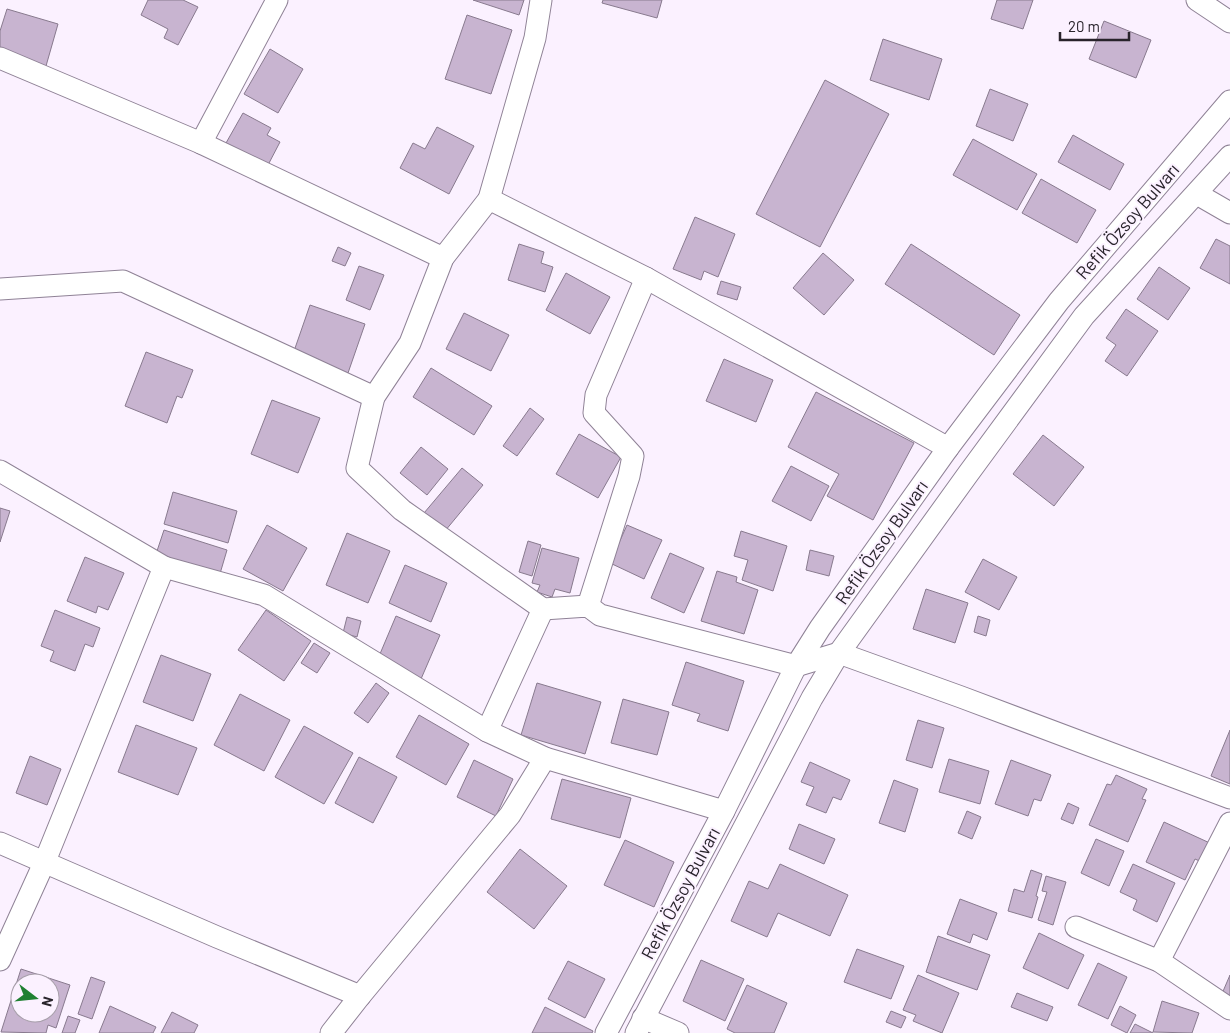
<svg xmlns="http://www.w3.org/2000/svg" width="1230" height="1033" viewBox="0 0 1230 1033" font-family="Barlow,sans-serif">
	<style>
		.building { fill: #c8b4d0; stroke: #887a8e; fill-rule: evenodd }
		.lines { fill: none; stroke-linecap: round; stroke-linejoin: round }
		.minor-casing { stroke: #8f8296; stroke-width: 23 }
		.minor { stroke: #fff; stroke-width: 21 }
		.labels { text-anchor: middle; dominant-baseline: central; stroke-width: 4; stroke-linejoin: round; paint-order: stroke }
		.street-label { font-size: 18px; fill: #28232b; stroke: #fbf1ff }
	</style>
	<rect width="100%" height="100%" fill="#fbf1ff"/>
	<g class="building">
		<path d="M148,0H183L198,7L178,45L164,38L168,29L141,15Z"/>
		<path d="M473,0H524L519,15Z"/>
		<path d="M603,0H662L657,18L602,3Z"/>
		<path d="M997,0H1033L1023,29L991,19Z"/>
		<path d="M7,9L58,24L46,66L0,52V31Z"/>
		<path d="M467,15L512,30L491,94L445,79Z"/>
		<path d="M1104,21L1151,40L1136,78L1089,59Z"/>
		<path d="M883,39L942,59L929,100L870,80Z"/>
		<path d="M270,49L303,69L278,113L244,94Z"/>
		<path d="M825,80L889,114L820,247L756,214Z"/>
		<path d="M990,89L1028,104L1013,141L976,126Z"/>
		<path d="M243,113L271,128L267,135L280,142L268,165L226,143Z"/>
		<path d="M437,127L474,146L449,194L400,168L413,143L425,149Z"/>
		<path d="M1073,135L1124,164L1110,190L1058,162Z"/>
		<path d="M973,139L1037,174L1017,210L953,175Z"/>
		<path d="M1041,179L1096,210L1077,243L1022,213Z"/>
		<path d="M695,217L735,234L718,277L704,271L701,280L673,269Z"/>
		<path d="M1216,239L1230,246V284L1200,268Z"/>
		<path d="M519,244L544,252L541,263L553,267L545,292L508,280Z"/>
		<path d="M911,244L1020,315L994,355L885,284Z"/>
		<path d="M338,247L351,253L345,266L332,261Z"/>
		<path d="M823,253L854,280L824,315L793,288Z"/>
		<path d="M359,266L384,275L370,310L346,300Z"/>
		<path d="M1159,267L1190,288L1168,320L1137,299Z"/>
		<path d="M566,273L610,297L590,334L546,310Z"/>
		<path d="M721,281L741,287L737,300L717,294Z"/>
		<path d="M310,305L365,324L348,373L293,354Z"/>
		<path d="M1126,309L1158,331L1127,376L1105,361L1116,345L1106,338Z"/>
		<path d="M464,313L509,335L491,371L446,349Z"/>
		<path d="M146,352L193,370L182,398L177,396L167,423L125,406Z"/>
		<path d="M724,359L773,380L756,422L706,401Z"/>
		<path d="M431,368L492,406L474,435L413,397Z"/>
		<path d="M816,392L914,443L873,520L827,496L839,474L788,447Z"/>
		<path d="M272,400L320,418L298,473L251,454Z"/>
		<path d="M530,408L544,419L517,456L503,446Z"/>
		<path d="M579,434L621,457L598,498L556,474Z"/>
		<path d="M1043,435L1084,467L1054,506L1013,474Z"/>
		<path d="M421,447L448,469L427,495L400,473Z"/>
		<path d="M791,466L829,486L811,521L772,501Z"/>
		<path d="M462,468L483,485L445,531L424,513Z"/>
		<path d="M173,492L237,511L228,543L164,524Z"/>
		<path d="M0,508L10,511L0,542Z"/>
		<path d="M267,525L307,548L283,591L243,569Z"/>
		<path d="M627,525L662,540L644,579L610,563Z"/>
		<path d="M164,530L227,550L219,577L155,557Z"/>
		<path d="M741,531L787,546L773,591L742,580L748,560L734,556Z"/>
		<path d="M347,533L390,551L368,603L326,585Z"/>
		<path d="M528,541L541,545L532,576L519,572Z"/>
		<path d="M542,548L579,558L570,593L555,589L552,597L537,592L540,585L532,583Z"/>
		<path d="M810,550L834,556L829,576L806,570Z"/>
		<path d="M670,553L704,568L684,613L651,598Z"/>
		<path d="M85,557L124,573L108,610L98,606L96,613L67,601Z"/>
		<path d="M983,559L1017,577L999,610L965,592Z"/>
		<path d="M405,565L447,583L431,622L389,603Z"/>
		<path d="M717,571L737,577L736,582L758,590L744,634L701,621Z"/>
		<path d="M926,589L968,603L955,643L913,629Z"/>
		<path d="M55,610L100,628L93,647L85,644L75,671L50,661L54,651L41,646Z"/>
		<path d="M266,610L311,641L284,681L238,650Z"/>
		<path d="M396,616L440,635L421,679L377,661Z"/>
		<path d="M978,616L990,620L986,636L974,632Z"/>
		<path d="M347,617L361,621L357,637L343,633Z"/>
		<path d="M314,643L330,653L317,673L301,663Z"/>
		<path d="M161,655L211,674L193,721L143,702Z"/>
		<path d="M686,662L744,681L728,731L697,721L700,714L672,705Z"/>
		<path d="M376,683L389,693L368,723L354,713Z"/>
		<path d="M537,683L601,702L585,754L521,735Z"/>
		<path d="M240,694L290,720L264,771L214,745Z"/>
		<path d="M623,699L669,712L657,755L611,743Z"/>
		<path d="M419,715L469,744L446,785L396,757Z"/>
		<path d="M918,720L944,728L932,768L906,760Z"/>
		<path d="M136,725L197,748L178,795L118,772Z"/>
		<path d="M304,726L353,753L324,804L275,777Z"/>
		<path d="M1230,730V784L1211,776Z"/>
		<path d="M30,756L61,769L47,805L16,793Z"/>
		<path d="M359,757L397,777L373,823L335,803Z"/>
		<path d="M949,759L989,771L980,804L939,792Z"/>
		<path d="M474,760L513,779L496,816L457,797Z"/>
		<path d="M1011,760L1051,775L1041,801L1034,799L1028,816L995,804Z"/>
		<path d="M810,762L850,780L841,800L833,797L826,813L806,805L814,787L801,782Z"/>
		<path d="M1116,775L1147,789L1142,799L1146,800L1128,842L1089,825L1107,784L1111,785Z"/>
		<path d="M562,779L631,798L620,838L551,819Z"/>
		<path d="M894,780L918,789L905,832L879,823Z"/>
		<path d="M1068,803L1079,808L1073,824L1061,819Z"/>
		<path d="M967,811L981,817L972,839L958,833Z"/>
		<path d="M1164,822L1212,844L1204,863L1195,859L1185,880L1146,862Z"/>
		<path d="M799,824L835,839L824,864L789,849Z"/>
		<path d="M1096,839L1124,851L1109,886L1081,873Z"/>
		<path d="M625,840L674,862L654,907L604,885Z"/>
		<path d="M520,849L567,886L534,929L487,892Z"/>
		<path d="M780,864L848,895L830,936L778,913L767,937L731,921L749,881L768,889Z"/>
		<path d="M1133,864L1175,883L1157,922L1133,910L1137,900L1120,892Z"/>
		<path d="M1031,870L1042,874L1036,896L1038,897L1032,918L1008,911L1014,889L1024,892Z"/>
		<path d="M1046,876L1066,882L1053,925L1038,920L1047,892L1042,891Z"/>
		<path d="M960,899L997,913L987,940L973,934L970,943L947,934Z"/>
		<path d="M1039,933L1084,955L1068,989L1023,968Z"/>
		<path d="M938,936L990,955L977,990L926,972Z"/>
		<path d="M857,949L904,966L891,999L844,982Z"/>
		<path d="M701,960L744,979L725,1021L683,1001Z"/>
		<path d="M568,961L605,979L585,1018L548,999Z"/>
		<path d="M1098,963L1127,977L1108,1019L1078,1005Z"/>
		<path d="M21,969L70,985L56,1028L48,1025L46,1033L1,1032ZM20,983H50V1013H20Z"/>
		<path d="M918,975L959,993L942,1033L913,1021L916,1015L903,1010Z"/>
		<path d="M1230,975V1000L1221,996Z"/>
		<path d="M91,977L105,982L92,1019L78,1014Z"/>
		<path d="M747,985L787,1003L774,1033H735L727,1029Z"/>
		<path d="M1017,993L1053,1007L1047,1021L1011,1007Z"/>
		<path d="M1162,1001L1199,1013L1192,1033L1153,1032Z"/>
		<path d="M110,1006L156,1027L153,1033H99Z"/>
		<path d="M1120,1006L1136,1015L1127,1033L1111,1025Z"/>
		<path d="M545,1007L593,1031L592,1033H532Z"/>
		<path d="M891,1011L906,1017L901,1028L886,1022Z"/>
		<path d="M172,1012L198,1025L194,1033H161Z"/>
		<path d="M68,1016L80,1020L75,1033H62Z"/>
		<path d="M1135,1024L1153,1033H1130Z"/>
	</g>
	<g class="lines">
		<defs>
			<g id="minor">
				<path d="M541,0L535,38L489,199L443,258L410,343L374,397L357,468L402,510L543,609L588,606L600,615L796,666L839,653L961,697L1230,798"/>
				<path d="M1197,0L1230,22"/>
				<path d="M0,58L201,143L443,258"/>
				<path d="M201,143L277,0"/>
				<path d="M1197,194L1230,213"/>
				<path d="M489,199L646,278L948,448"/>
				<path d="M0,289L123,281L374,397"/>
				<path d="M0,471L164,567L45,861L0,960"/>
				<path d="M164,567L264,595L487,731L545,758L724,811"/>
				<path d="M588,606L629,476L633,456L594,413L596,395L646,278"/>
				<path d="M487,731L543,609"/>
				<path d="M0,843L217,937L360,996"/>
				<path d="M1076,927L1159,961L1230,1009"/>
				<path d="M1159,961L1230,823"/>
				<path d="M643,1018L678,1033"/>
				<path d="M331,1033L360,996L510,815L545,758"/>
				<path d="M606,1033L724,811L796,666L820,628L948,448L1059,301L1230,101"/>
				<path d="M636,1033L812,698L839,653L968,474L1084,316L1230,156"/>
			</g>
		</defs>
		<use href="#minor" class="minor-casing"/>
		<use href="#minor" class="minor"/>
	</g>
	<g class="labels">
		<g class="street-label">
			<text transform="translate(1127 221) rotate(-49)">Refik Özsoy Bulvarı</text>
			<text transform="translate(881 542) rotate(-55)">Refik Özsoy Bulvarı</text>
			<text transform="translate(680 893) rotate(-62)">Refik Özsoy Bulvarı</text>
		</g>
	</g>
	<g transform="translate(35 998) rotate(106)"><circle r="24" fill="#fbf1ff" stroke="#a79faa"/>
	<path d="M0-4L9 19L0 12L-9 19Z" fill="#1f8032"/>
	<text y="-8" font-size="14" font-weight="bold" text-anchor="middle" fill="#28232b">N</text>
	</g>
	<path d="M1060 32v8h69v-8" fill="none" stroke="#28232b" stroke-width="2.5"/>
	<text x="1068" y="32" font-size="15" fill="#28232b" stroke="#fbf1ff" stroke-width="4" paint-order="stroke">20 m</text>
</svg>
